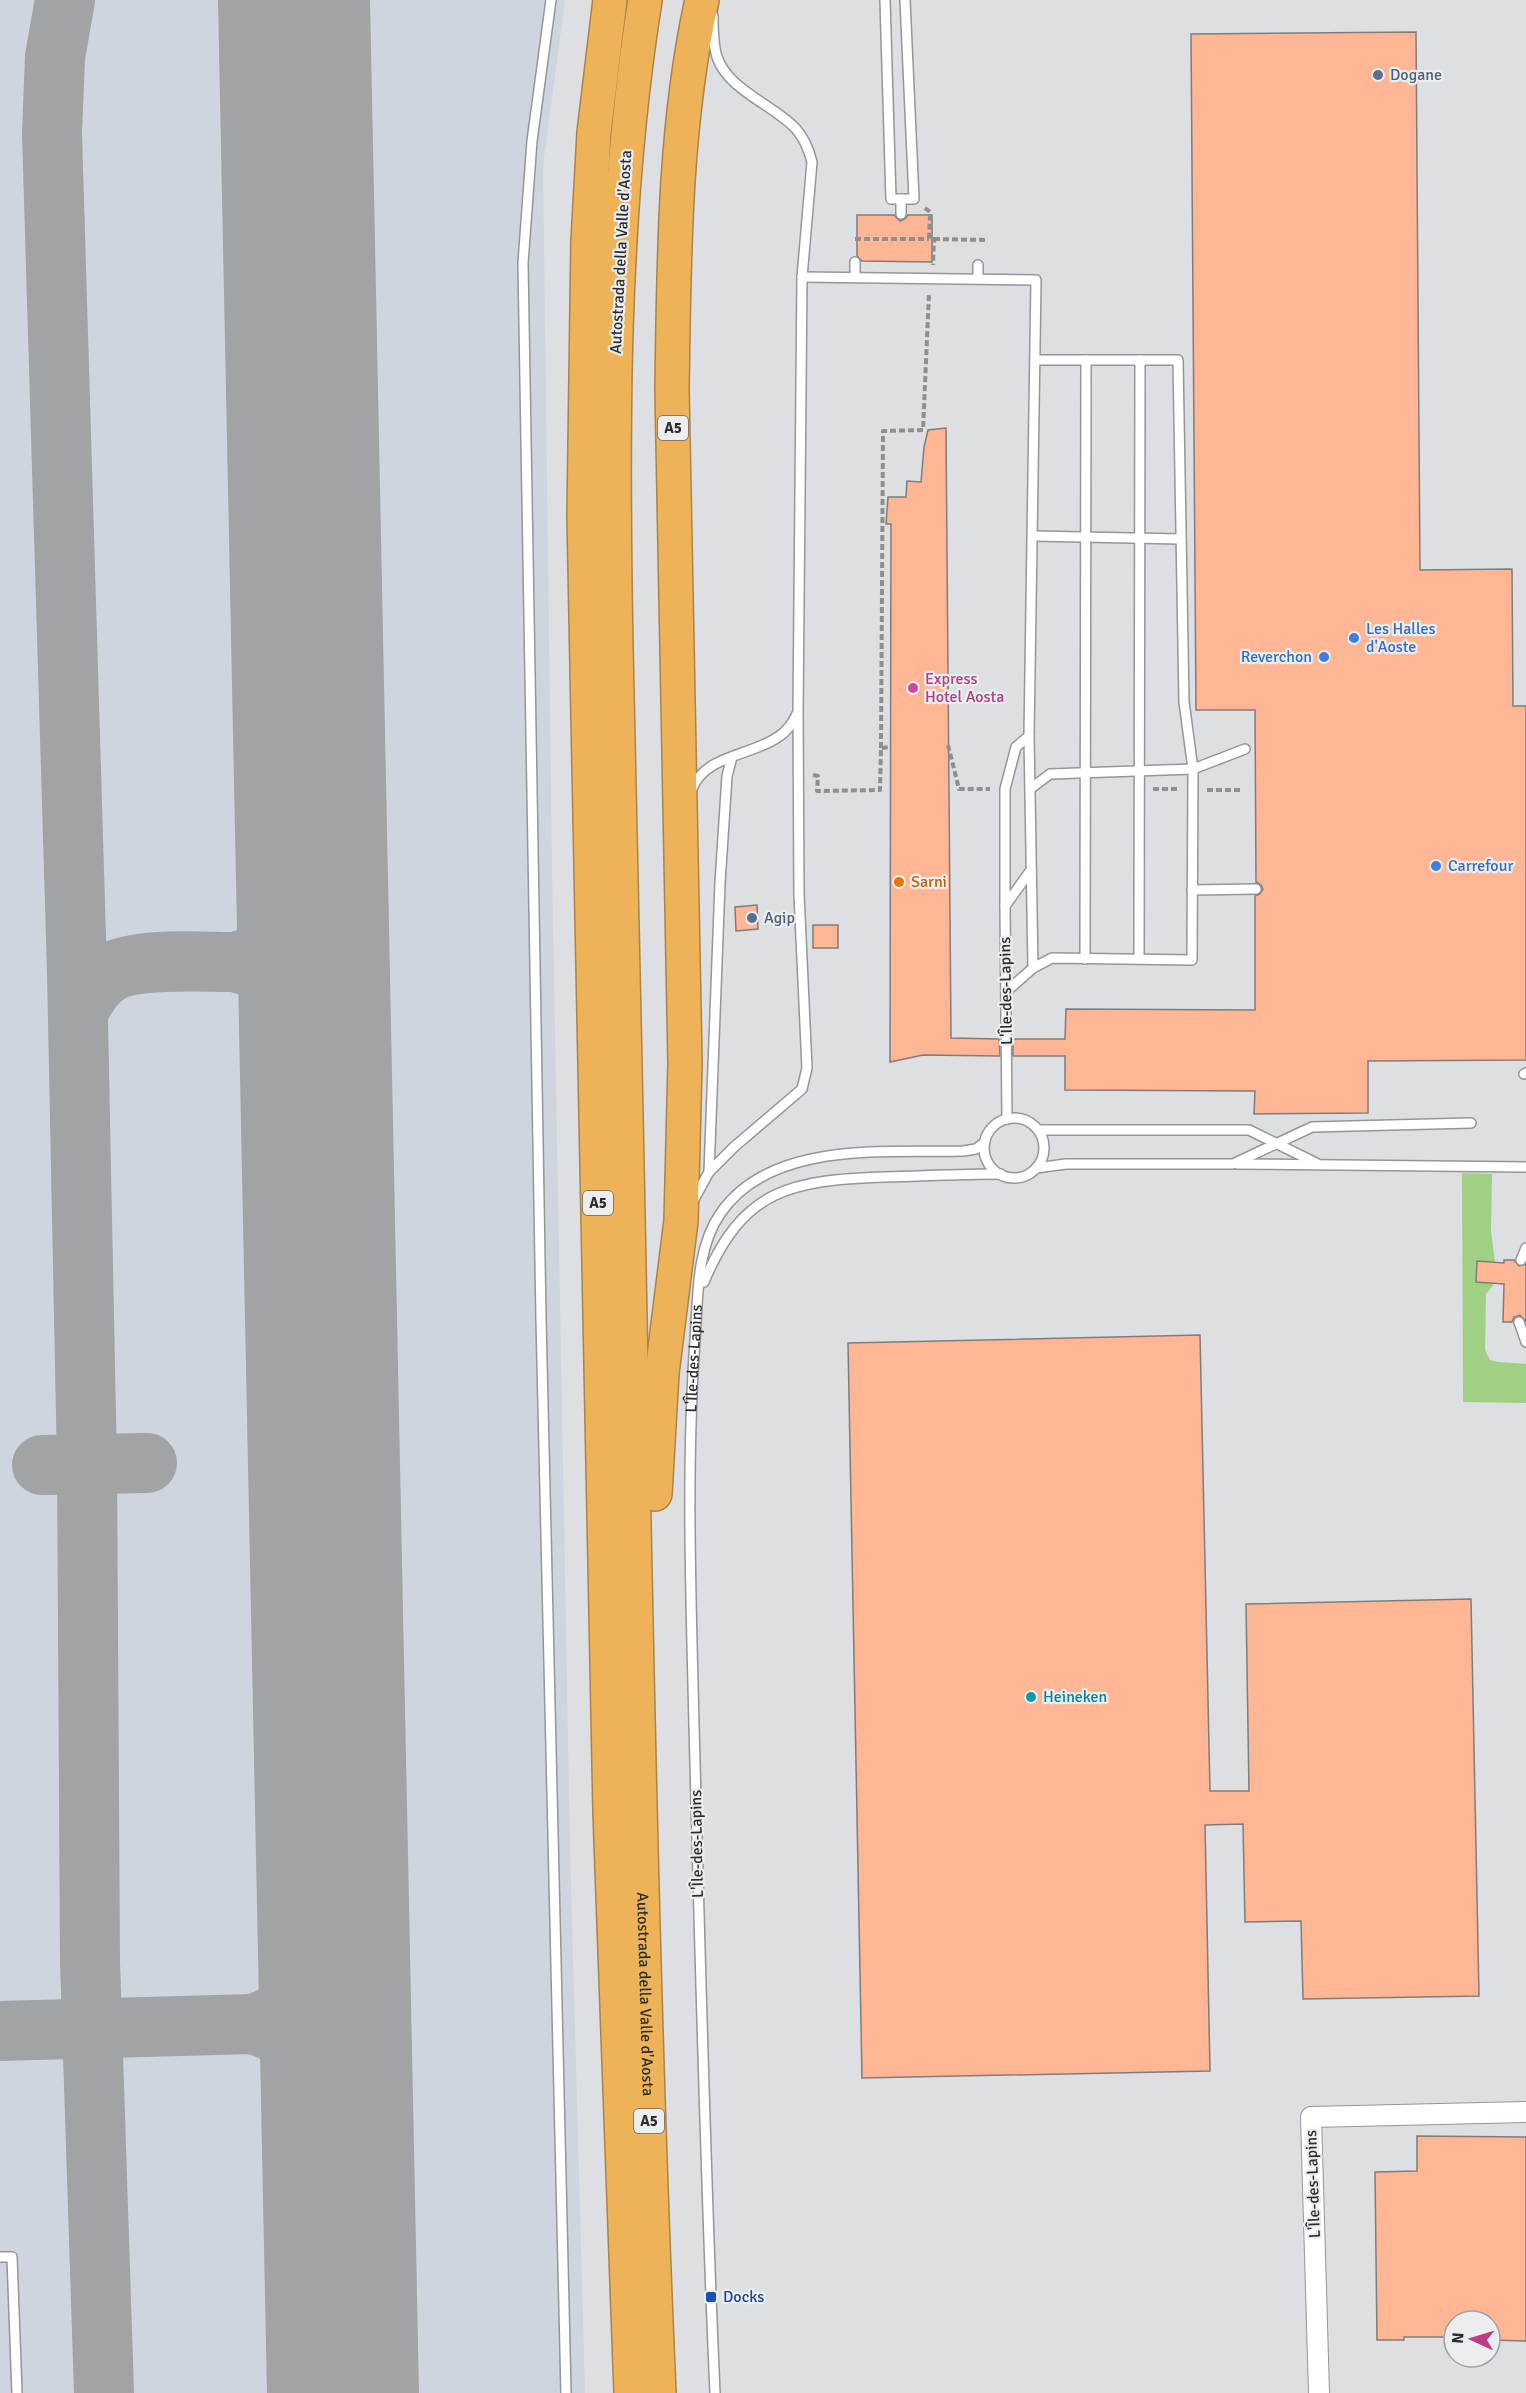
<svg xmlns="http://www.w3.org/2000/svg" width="1526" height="2393" viewBox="0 0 1526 2393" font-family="Signika,sans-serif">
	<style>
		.built { fill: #ced5de }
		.green { fill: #a0d083 }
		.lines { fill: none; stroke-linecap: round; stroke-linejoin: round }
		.taxiway { stroke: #a1a3a5; stroke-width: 60 }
		.runway { stroke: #a1a3a5; stroke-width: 152 }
		.building { fill: #ffb695; stroke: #807c7b; stroke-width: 1.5 }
		.lane-casing { stroke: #949698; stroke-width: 12 }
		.street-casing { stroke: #949698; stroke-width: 22 }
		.highway-casing { stroke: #aa8449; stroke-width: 36 }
		.path { stroke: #8d8f91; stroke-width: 4; stroke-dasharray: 6 3; stroke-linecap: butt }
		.lane { stroke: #fff; stroke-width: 9 }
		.street { stroke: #fff; stroke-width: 20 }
		.highway { stroke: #eeb358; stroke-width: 33 }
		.service-dot { fill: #5c6f8a; stroke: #ebedef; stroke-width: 2 }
		.shop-dot { fill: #3f7fe0; stroke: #ebedef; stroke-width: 2 }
		.hotel-dot { fill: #d1479c; stroke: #ebedef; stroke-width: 2 }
		.food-dot { fill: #e8710a; stroke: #ebedef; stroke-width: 2 }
		.culture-dot { fill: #0f9aa8; stroke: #ebedef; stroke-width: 2 }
		.transit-dot { fill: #1a4fb4; stroke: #ebedef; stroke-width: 2 }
		.labels { text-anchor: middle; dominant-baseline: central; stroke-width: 4.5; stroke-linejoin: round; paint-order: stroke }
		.shield { fill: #ebedef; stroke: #656768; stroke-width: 1.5 }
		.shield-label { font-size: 15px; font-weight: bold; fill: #2c2d2e }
		.service-label { font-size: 16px; fill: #4e5e75; stroke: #ebedef; text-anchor: start }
		.street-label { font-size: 16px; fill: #2c2d2e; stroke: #ebedef }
		.shop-label { font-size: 16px; fill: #366cbe; stroke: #ebedef; text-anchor: start }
		.hotel-label { font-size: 16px; fill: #b23c85; stroke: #ebedef; text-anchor: start }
		.food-label { font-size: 16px; fill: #c56008; stroke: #ebedef; text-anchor: start }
		.culture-label { font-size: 16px; fill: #0d838f; stroke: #ebedef; text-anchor: start }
		.transit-label { font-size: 16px; fill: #164399; stroke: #ebedef; text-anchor: start }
	</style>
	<rect width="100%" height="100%" fill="#dddfe2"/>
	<path class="built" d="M0,0H565L543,166L552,870L570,1847L585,2393H0Z"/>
	<path class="green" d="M1462,1173L1492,1174L1491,1231L1495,1263L1477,1262L1476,1282L1494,1284L1486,1294L1485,1350L1490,1360L1498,1362L1526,1364V1403L1463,1402Z"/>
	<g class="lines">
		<g class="taxiway">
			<path d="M65,0L55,57L52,133L77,971L87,1464L90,1962L104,2393"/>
			<path d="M234,962C294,977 297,1008 316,1059"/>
			<path d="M78,1012C86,997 94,982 109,973C135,957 202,962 234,962C285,953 298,903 311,860"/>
			<path d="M42,1465L147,1463"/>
			<path d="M253,2024C310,2006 319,1973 334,1920"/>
			<path d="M0,2031L253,2024C302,2039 313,2061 337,2103"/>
		</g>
		<path class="runway" d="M294,0L343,2393"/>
	</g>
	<g class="building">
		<path d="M1416,32L1420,570L1512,569L1513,706H1526V1060L1368,1061V1113L1254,1114L1255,1091L1065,1090V1056H1013V1039H1065L1066,1009L1255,1010V896L1260,894L1263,889L1261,885L1256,882L1255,710H1196L1191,34Z"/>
		<path d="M857,215H894L900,221L905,219L908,215H932V262L862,261L857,256Z"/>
		<path d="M946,428L951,1038L999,1039L1000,1056L923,1055L890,1062L891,524H886L888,497H906L907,481L921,482L924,447L928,430Z"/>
		<path d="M757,905L758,929L736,931L735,907Z"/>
		<rect x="813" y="925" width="25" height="23"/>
		<path d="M1504,1260H1514L1519,1266L1526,1264V1322L1520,1315L1514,1317L1512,1322H1503L1504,1284L1476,1282L1477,1261L1504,1263Z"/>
		<path d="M1200,1335L1210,1791H1249L1246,1604L1471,1599L1479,1996L1303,1999L1301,1921L1245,1922L1243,1824L1205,1825L1210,2071L862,2078L848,1343Z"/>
		<path d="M1417,2136L1526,2137V2341L1490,2340V2321H1454V2337H1404V2340H1377L1375,2172L1417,2171Z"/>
	</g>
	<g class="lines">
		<defs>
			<g id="lane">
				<path d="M551,0L532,141L523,263L541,1319L566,2393"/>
				<path d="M885,0L891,199H914L905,0"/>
				<path d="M901,214V199"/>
				<path d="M855,262V277"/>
				<path d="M802,277L1036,280L1029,736L1033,968"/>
				<path d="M978,279V265"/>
				<path d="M1033,536L1181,539"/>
				<path d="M692,789C705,755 751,756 778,737C788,731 793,722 798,712L802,277L812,162C809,150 805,139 796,129C774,105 728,90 717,57C713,44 713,30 713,16"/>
				<path d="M1030,789L1050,774L1193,769L1245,749"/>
				<path d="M1192,890L1256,889"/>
				<path d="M1005,906V789L1016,747L1029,736"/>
				<path d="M1085,959L1086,360"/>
				<path d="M1139,959L1140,360"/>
				<path d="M1007,991L1033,968L1052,958L1192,960L1193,769L1184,702L1178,360H1036"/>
				<path d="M1524,1074L1526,1073"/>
				<circle cx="1014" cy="1148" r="30"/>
				<path d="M1007,1119L1005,906L1031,870"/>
				<path d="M1038,1130H1249L1316,1163"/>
				<path d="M1237,1164L1526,1167"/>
				<path d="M1036,1168L1066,1164H1233L1312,1127L1471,1123"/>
				<path d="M709,1172L734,1147L802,1089L807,1068L799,894L798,713"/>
				<path d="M693,1201L709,1172L720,883L727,776L732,757"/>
				<path d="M1521,1260L1526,1248"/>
				<path d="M704,1282C743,1188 792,1180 886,1177C924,1176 962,1174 1001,1174"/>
				<path d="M1519,1322L1526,1342"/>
				<path d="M0,2257H12L17,2393"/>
				<path id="s1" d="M715,2393C705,2170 700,1948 694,1725C691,1597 686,1469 695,1340C698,1299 696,1249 720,1214C770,1140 886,1153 963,1151L976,1149L985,1142"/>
			</g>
			<path id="street" d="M1319,2393L1311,2117L1526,2112"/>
			<g id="highway">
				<path d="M610,0L594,133L588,241L584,516L610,1812L631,2393"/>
				<path id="s2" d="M645,0C611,214 612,432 616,648C619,773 622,897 624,1021C634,1479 639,1936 659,2393"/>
				<path d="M655,1494L662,1373L681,1221L685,1063L672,389C674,259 674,127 702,0"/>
			</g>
		</defs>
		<use href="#lane" class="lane-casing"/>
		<use href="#street" class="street-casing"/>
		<use href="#highway" class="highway-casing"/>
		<g class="path">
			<path d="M925,208L930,212L929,239H934L933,265"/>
			<path d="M855,239H929"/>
			<path d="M934,239L986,240"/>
			<path d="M948,745L959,789H990"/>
			<path d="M881,748L883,431L923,430L929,293"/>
			<path d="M813,775L818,776L817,791L880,790L881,748L890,747"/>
			<path d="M1153,789H1179"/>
			<path d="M1207,790H1242"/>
		</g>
		<use href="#lane" class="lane"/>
		<use href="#street" class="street"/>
		<use href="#highway" class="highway"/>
	</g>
	<g class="service-dot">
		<circle cx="1378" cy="75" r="6"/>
		<circle cx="752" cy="918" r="6"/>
	</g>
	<g class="shop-dot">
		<circle cx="1354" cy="638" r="6"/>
		<circle cx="1324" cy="657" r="6"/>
		<circle cx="1436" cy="866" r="6"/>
	</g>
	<circle class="hotel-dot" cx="913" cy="688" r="6"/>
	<circle class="food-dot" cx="899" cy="882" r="6"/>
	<circle class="culture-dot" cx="1031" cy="1697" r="6"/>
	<rect class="transit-dot" x="705" y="2291" width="12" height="12" rx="3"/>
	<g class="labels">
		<g class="shield">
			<rect x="658" y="416" width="30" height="24" rx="4.5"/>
			<rect x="583" y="1191" width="30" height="24" rx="4.5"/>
			<rect x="634" y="2109" width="30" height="24" rx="4.5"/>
		</g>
		<g class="shield-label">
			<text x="673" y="428">A5</text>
			<text x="598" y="1203">A5</text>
			<text x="649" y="2121">A5</text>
		</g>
		<g class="service-label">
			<text x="1390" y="75">Dogane</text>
			<text x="764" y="918">Agip</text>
		</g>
		<g class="street-label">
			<text transform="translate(621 252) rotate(-87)">Autostrada della Valle d'Aosta</text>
			<text transform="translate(1006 991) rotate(-91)">L'Île-des-Lapins</text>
			<text stroke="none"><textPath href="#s1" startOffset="1035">L'Île-des-Lapins</textPath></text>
			<text transform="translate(697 1844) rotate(-91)">L'Île-des-Lapins</text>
			<text stroke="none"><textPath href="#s2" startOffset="1996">Autostrada della Valle d'Aosta</textPath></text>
			<text transform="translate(1313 2184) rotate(-92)">L'Île-des-Lapins</text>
		</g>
		<g class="shop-label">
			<text x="1366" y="629">Les Halles<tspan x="1366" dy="18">d'Aoste</tspan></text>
			<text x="1312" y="657" text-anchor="end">Reverchon</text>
			<text x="1448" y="866">Carrefour</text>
		</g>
		<g class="hotel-label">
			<text x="925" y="679">Express<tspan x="925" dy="18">Hotel Aosta</tspan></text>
		</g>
		<g class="food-label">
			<text x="911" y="882">Sarni</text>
		</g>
		<g class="culture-label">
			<text x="1043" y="1697">Heineken</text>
		</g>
		<g class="transit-label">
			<text x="723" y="2297">Docks</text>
		</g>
	</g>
	<g transform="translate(1472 2339) rotate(274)"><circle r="28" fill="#ebedef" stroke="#9fa0a2" stroke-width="1.5"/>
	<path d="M0-4.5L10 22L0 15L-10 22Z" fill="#bf3b81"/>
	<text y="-9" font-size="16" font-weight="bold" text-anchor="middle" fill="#2c2d2e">N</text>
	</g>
</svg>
